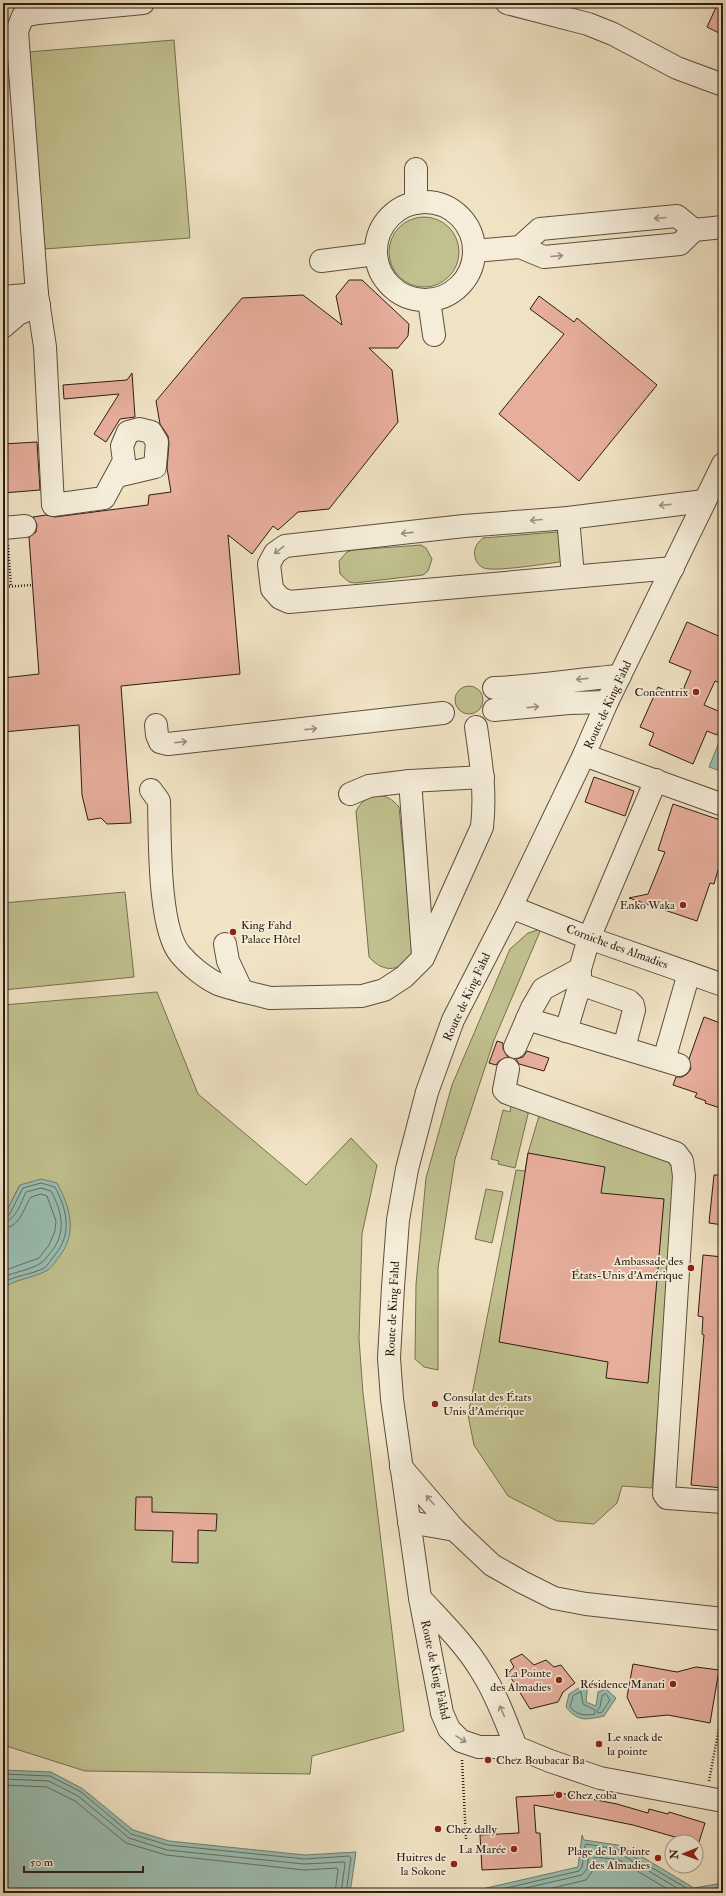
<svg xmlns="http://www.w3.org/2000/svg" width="726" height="1896" viewBox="0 0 726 1896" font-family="'IM FELL Double Pica',serif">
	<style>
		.green { fill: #c1c18f; stroke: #766f51 }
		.water { fill: #9abeb1; stroke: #6e7e72 }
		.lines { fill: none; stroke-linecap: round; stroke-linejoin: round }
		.shore { stroke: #636e62; stroke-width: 1 }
		.building { fill: #e7ae9c; stroke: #2c1d13 }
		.minor-casing { stroke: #5d4e3f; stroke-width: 24 }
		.path { stroke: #2c1d13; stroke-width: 2.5; stroke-dasharray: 1 2; stroke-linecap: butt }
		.minor { stroke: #f5edd9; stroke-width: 22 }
		.oneway { stroke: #9b8f80 }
		.poi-dot { fill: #8f2418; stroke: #f5edd9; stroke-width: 1.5 }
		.labels { text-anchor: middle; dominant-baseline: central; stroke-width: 3.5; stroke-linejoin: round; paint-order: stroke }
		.poi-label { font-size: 12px; fill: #2c1d13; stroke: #f5edd9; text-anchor: end }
		.street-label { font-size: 12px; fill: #2c1d13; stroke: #f5edd9 }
	</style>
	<rect width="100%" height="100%" fill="#f0e3c4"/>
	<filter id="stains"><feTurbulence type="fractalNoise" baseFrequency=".005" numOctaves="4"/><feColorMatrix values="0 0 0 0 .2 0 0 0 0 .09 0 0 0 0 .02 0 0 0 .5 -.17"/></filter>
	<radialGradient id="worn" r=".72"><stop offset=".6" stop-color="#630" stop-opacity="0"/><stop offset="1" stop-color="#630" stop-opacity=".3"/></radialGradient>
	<g class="green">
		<path d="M174,40L190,238L45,249L28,52Z"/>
		<circle cx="424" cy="252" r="35"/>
		<path d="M557,532L562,535L564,558L559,562C545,564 494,572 484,568C479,566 476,562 475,557C473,549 477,543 483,538Z"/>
		<path d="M421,545L426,548L432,559L428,571L423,575L355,583L349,582L340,574L339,561L347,552L353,550Z"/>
		<circle cx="469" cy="700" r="14"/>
		<path d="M376,795C387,796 392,799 399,807L413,952C402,972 384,974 369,957L356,811C361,802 366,798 376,795Z"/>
		<path d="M125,892L134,977L3,990V903Z"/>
		<path d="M541,929L494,1040L455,1159L438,1268V1370L424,1367L415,1359L416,1284L426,1178L452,1085L510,949L528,933Z"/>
		<path d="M157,992L198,1094L306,1185L351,1138L377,1165L362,1234L359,1339L363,1393L404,1731L312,1756L310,1774L85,1771L3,1745V1288L7,1285L20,1185L6,1212L3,1214V1005Z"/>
		<path d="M511,1106L529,1110L515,1168L498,1164L499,1161L491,1159L503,1110L510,1112Z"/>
		<path d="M539,1116L668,1157L677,1169L652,1488L622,1486L617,1503L594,1524L557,1521L508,1496L474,1445L468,1415L516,1170L525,1171L528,1153Z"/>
		<path d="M486,1189L503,1192L492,1243L475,1239Z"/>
	</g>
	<g class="water">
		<path d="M722,735H723V772L709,767Z"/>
		<path d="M41,1179L57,1183C70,1207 78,1233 59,1257C55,1262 51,1269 46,1271C33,1278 16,1279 3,1288V1214L6,1212L20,1185Z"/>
		<path d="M588,1682L586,1702L596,1706L598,1692L606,1689L616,1698L604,1716C586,1720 578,1722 566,1707L569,1694Z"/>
		<path d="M3,1770L51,1772L83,1789L133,1830L169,1841L305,1855L356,1852L350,1893H3Z"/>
		<path d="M582,1835L584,1840L624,1846L694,1888L723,1883V1893H481L482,1889L578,1867Z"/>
	</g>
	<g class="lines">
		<g class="shore">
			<path d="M3,1217L9,1215L23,1188L41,1183L55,1187C67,1210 73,1234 54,1256C51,1260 48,1265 44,1268C31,1275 15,1275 3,1283"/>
			<path d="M3,1222C16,1221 21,1202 26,1192L41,1188L51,1191C62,1211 67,1233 51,1252C48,1255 45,1261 41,1263C30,1270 15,1272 3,1277"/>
			<path d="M3,1228C20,1228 23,1209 31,1197L41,1194L47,1196L56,1221L55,1231L49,1245L39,1258L3,1271"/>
			<path d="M581,1692L583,1704L595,1710V1714C585,1716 577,1715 570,1707L573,1696Z"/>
			<path d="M606,1694L610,1700L602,1712L598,1713L597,1711L600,1707L602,1696Z"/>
			<path d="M3,1774L50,1776L81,1792L131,1834L168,1845L305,1859L349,1856L351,1858L346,1893"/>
			<path d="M3,1779L49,1781L78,1796L129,1838L167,1850L304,1864L344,1862L345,1864L341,1893"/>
			<path d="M3,1785L47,1787L75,1801L126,1843L166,1855L304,1870L337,1868L338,1870L335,1893"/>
			<path d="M485,1893L579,1871L582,1867L585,1846L586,1844L622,1850L693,1892L723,1887"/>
			<path d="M504,1893L582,1875L587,1869L589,1852L591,1850L621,1854L685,1893"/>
			<path d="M532,1893L586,1880L592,1872L594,1858L596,1857L619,1860L674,1893"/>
		</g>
	</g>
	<g class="building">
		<path d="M718,3H723V35L707,27Z"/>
		<path d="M349,280H362L409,324L408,336L398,348H369L392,370L398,422L329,509L298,512L278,530L273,526L252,554L228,535L240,674L121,686L131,823L107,824L101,818L88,820L82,795L79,725L3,732V678L39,674L29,537L36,532L37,525L33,517L46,515L55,517L148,505L149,495L171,492L167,468L169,443L168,436L160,424L156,401L242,298L303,295L342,325L336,296Z"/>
		<path d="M539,296L574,322L577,318L657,385L579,481L499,414L564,334L530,309Z"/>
		<path d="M132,373L135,417L120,419L106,442L94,434L119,394L64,399L63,385L127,380Z"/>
		<path d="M37,442L40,490L3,493V444Z"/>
		<path d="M687,622L723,638V684L715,681L704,705L723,713V721L717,735L707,731L693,764L649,745L654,733L640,727L658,687L680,697L691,671L669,662Z"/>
		<path d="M594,777L634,791L625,816L585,802Z"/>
		<path d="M673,804L723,821V853L714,884L710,883L697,921L629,898L648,894L665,852L658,850Z"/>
		<path d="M704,1017L723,1024V1109L705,1103L706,1101L695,1097L697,1093L673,1085L676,1077H682L687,1074L691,1069L689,1059Z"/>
		<path d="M497,1041L503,1043V1049L508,1057L499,1061L496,1065L489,1063Z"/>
		<path d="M527,1051L549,1058L544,1071L519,1064L516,1059L523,1057Z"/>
		<path d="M528,1153L605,1167L601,1193L664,1199L648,1383L606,1378L608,1362L499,1342Z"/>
		<path d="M714,1175H723V1225L709,1223Z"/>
		<path d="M703,1255L723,1257V1488L691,1485L704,1335L702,1334L703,1317L698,1316Z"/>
		<path d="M136,1497H152V1512L217,1514L216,1531L198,1530V1563L172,1562L173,1531L135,1530Z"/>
		<path d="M522,1654L534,1665L546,1660L554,1667L561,1665L575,1683L563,1692L558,1702L530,1709L508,1673L514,1667L510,1660Z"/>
		<path d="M633,1664L677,1672L696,1667L719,1670L710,1723L668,1715L637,1718L627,1697Z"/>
		<path d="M555,1792L617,1804L648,1813L649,1809L668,1814L669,1812L705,1823L699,1842H681L682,1839L633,1825L534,1805L536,1833H540L542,1867L482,1870L480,1835L519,1833L516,1797L554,1795Z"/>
	</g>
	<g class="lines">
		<defs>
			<g id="minor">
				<path d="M507,3L588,24L613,34L677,68L723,85"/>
				<circle cx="425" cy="251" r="49"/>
				<path d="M416,203V169"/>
				<path d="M520,247L540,229L677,216L694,230"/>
				<path d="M474,251L520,247L544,257L680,244L694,230L723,227"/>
				<path d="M321,261L376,254"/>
				<path d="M3,297L37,294"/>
				<path d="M429,300L434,335"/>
				<path d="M3,327L18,314L39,305"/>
				<path d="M723,464L607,702L584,755L511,907L453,1020L427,1092L407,1169L398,1220L393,1287L389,1358L392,1399L420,1598L442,1713L449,1729L461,1741L479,1747H516L550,1761L600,1778L723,1801"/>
				<path d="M117,476L155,467L157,442L151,432L139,429L128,432L122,446L124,461L104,498L53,505L45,347L37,294L17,31L23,16L38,13L143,3"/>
				<path d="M568,518L573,576"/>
				<path d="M3,528L25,526"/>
				<path d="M673,568L289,602L280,598L272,589L269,564L275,553L285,546L464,526L568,518L704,501"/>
				<path d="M494,688C536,687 578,679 620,676"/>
				<path d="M494,710L569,703L607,702"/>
				<path d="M156,725L157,735L160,742L168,744L443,713"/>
				<path d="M584,755L723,805"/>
				<path d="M410,781L423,955"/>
				<path d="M151,790L159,801C160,836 158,928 180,954C189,965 205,978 218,984C226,987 234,989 242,991"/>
				<path d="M350,794L369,786L410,781L483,777"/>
				<path d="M511,907L589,938L723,985"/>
				<path d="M225,944L228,961L242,991L270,998L362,996L384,990L404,977L423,958L482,827C486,793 481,761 476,727"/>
				<path d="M580,984L629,1001L633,1005L634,1010L624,1048"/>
				<path d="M527,1019L679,1065"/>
				<path d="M566,1031L580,984V970"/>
				<path d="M515,1047L532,1008L543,989L580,969L589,938L656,780"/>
				<path d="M664,1060L689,973"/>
				<path d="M508,1069L504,1090L507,1093L676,1153L682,1161L684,1176L664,1494L667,1498L723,1502"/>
				<path d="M401,1467L455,1530L492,1565L522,1582L554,1598L586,1604L723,1619"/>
				<path d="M409,1522L455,1530"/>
				<path d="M420,1598C442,1622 467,1646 483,1674C497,1696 506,1722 516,1747"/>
			</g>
		</defs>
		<use href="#minor" class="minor-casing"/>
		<g class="path">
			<path d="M8,545L11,586"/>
			<path d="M3,553L8,554"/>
			<path d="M3,587L32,585"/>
			<path d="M462,1760L466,1839"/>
			<path d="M709,1781L723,1706"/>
		</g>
		<use href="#minor" class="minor"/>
	</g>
	<defs><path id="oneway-shaft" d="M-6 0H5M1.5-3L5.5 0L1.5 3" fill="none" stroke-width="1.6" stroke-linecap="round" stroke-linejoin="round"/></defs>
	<g class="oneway">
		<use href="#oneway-shaft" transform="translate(660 218) rotate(175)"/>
		<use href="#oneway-shaft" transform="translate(557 256) rotate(-5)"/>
		<use href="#oneway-shaft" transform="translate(665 505) rotate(174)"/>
		<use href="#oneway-shaft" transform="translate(536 520) rotate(175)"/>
		<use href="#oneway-shaft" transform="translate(407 533) rotate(174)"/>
		<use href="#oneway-shaft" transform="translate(279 550) rotate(142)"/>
		<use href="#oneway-shaft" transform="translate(582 679) rotate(174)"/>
		<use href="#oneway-shaft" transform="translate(533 707) rotate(-6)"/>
		<use href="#oneway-shaft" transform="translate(311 729) rotate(-6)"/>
		<use href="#oneway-shaft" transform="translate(181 742) rotate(-6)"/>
		<use href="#oneway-shaft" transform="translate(430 1500) rotate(-131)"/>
		<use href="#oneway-shaft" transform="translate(502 1711) rotate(-114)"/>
		<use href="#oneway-shaft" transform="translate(461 1739) rotate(32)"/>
	</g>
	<g class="poi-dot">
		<circle cx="696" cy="692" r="4"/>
		<circle cx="683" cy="905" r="4"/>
		<circle cx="233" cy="932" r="4"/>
		<circle cx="691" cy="1268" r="4"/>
		<circle cx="435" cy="1404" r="4"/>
		<circle cx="559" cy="1680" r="4"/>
		<circle cx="673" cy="1684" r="4"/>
		<circle cx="599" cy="1744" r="4"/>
		<circle cx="488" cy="1760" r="4"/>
		<circle cx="559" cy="1795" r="4"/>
		<circle cx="438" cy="1829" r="4"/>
		<circle cx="514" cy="1849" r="4"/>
		<circle cx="658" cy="1858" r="4"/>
		<circle cx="454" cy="1864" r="4"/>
	</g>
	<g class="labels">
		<g class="poi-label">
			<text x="688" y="692">Concentrix</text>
			<text x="675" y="905">Enko Waka</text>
			<text x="241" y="925" text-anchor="start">King Fahd<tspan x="241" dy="14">Palace Hôtel</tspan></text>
			<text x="683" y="1261">Ambassade des<tspan x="683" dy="14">États-Unis d'Amérique</tspan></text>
			<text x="443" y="1397" text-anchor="start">Consulat des États<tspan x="443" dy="14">Unis d'Amérique</tspan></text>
			<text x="551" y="1673">La Pointe<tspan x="551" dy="14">des Almadies</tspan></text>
			<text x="665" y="1684">Résidence Manati</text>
			<text x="607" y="1737" text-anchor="start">Le snack de<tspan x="607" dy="14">la pointe</tspan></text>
			<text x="496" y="1760" text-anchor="start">Chez Boubacar Ba</text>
			<text x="567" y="1795" text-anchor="start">Chez coba</text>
			<text x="446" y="1829" text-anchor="start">Chez dally</text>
			<text x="506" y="1849">La Marée</text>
			<text x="650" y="1851">Plage de la Pointe<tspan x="650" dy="14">des Almadies</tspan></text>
			<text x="446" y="1857">Huitres de<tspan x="446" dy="14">la Sokone</tspan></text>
		</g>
		<g class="street-label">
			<text transform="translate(608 705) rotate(-65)">Route de King Fahd</text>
			<text transform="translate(617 947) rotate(20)">Corniche des Almadies</text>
			<text transform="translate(467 997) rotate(-65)">Route de King Fahd</text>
			<text transform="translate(393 1309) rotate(-87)">Route de King Fahd</text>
			<text transform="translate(435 1670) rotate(78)">Route de King Fakhd</text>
		</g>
	</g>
	<rect width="726" height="1896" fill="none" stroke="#f0e3c4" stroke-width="16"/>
	<rect x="4" y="4" width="718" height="1888" fill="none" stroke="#2c1d13" stroke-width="2"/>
	<rect x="8" y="8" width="710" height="1880" fill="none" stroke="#2c1d13"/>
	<g transform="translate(684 1854) rotate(269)"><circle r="19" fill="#f5edd9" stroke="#a59a8a"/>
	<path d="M0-3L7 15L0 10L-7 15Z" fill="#8f2418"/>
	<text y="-6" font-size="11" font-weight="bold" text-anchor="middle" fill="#2c1d13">N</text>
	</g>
	<path d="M24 1866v6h119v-6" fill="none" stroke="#2c1d13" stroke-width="2"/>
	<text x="30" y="1866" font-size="12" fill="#2c1d13" stroke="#f5edd9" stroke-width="3" paint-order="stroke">50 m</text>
	<rect width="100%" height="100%" filter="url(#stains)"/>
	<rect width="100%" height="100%" fill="url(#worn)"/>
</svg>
